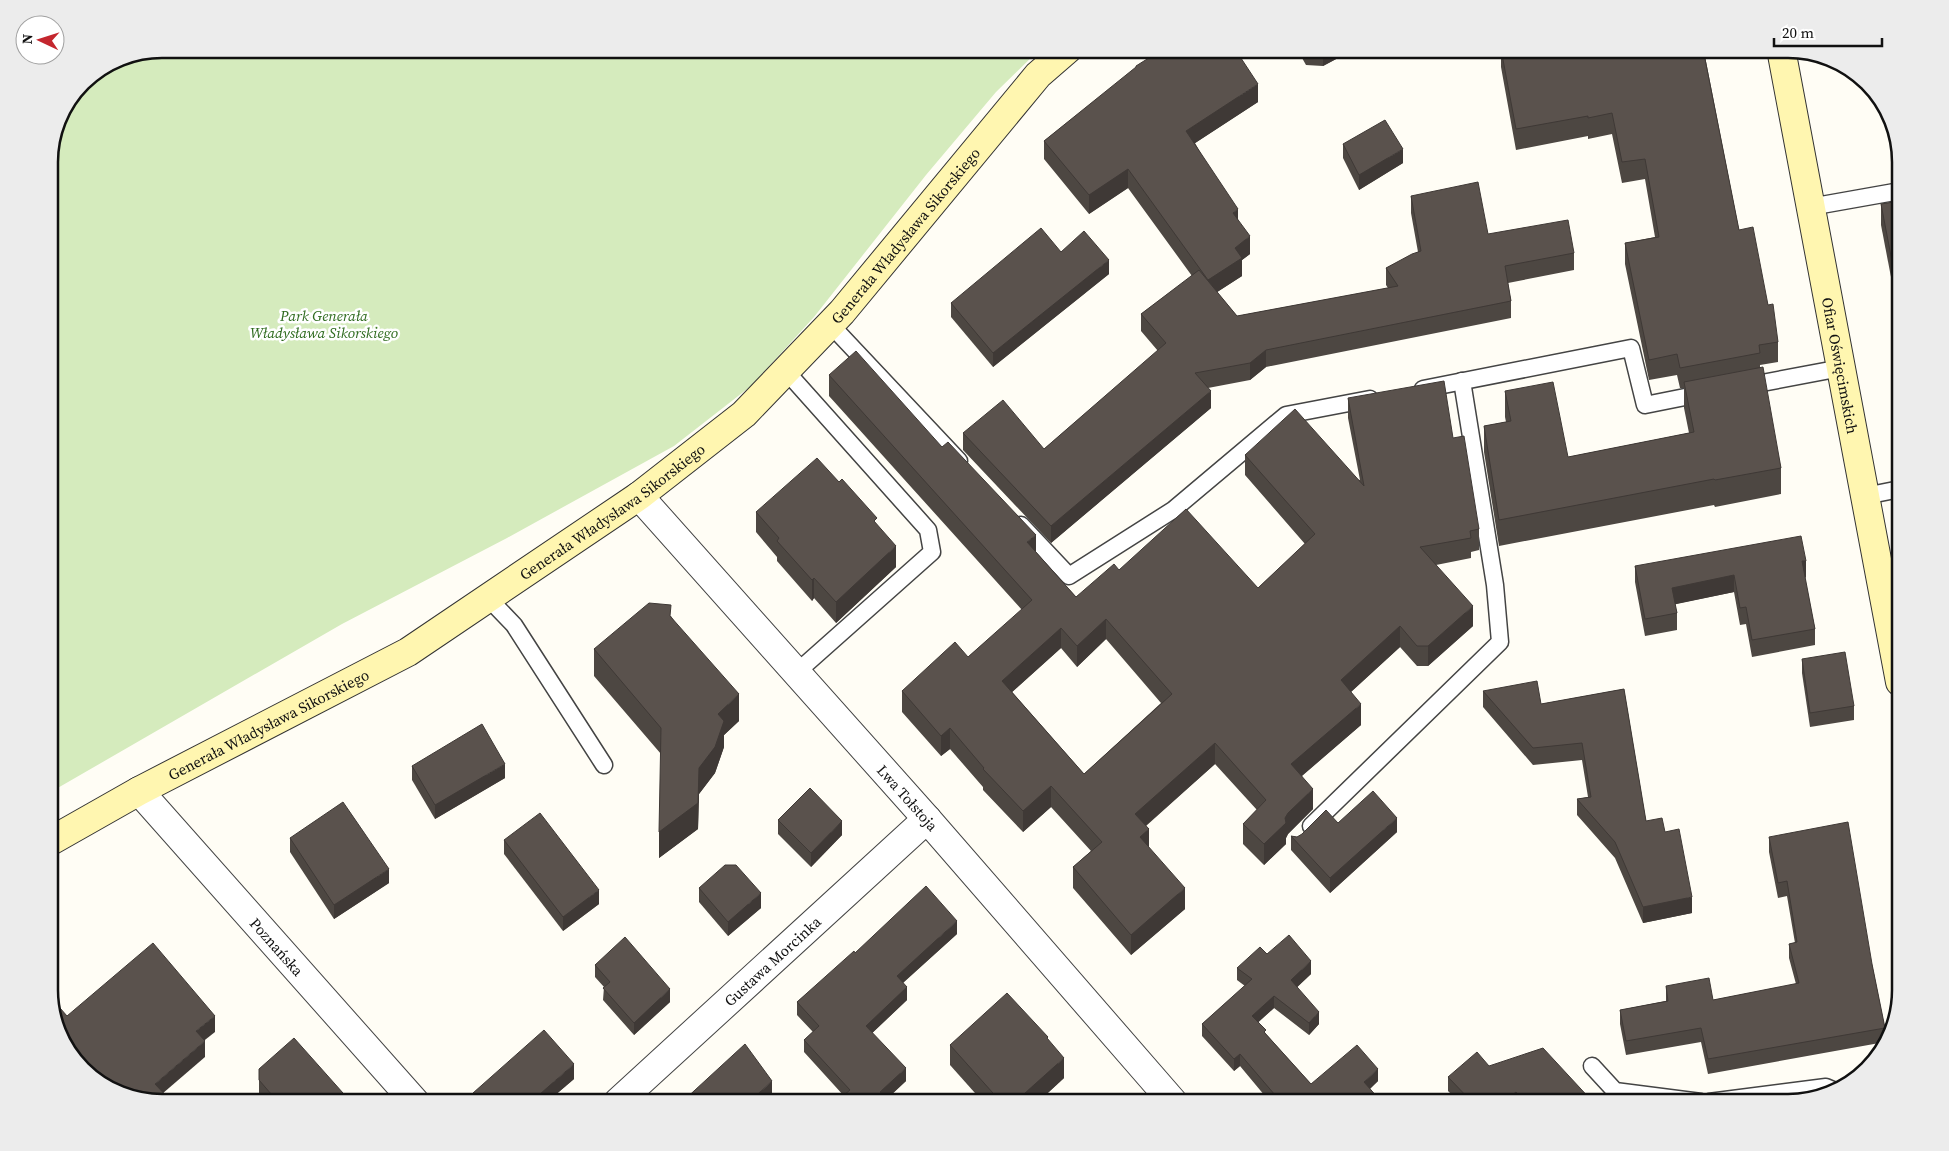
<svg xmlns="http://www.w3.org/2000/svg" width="1949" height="1151" viewBox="0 0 1949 1151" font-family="'Source Serif 4',serif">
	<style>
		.green { fill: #d5ebbd }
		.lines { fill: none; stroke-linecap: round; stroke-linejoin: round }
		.lane-casing { stroke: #444; stroke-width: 19 }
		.street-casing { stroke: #444; stroke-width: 30 }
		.secondary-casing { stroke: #333; stroke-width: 30 }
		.lane { stroke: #fff; stroke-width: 16 }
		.street { stroke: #fff; stroke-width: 28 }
		.secondary { stroke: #fff6b0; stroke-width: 28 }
		.wall { fill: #4d4742; fill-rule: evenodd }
		.shaded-wall { fill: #3f3936 }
		.building { fill: #5a524d; stroke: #3f3936; fill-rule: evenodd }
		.labels { text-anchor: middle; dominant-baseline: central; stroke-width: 5; stroke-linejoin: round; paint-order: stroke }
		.street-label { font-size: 15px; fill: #111; stroke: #fff }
		.park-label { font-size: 15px; font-style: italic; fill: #2f6b1f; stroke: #fff }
		.rim { fill: none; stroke: #111; stroke-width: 2.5 }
	</style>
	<rect width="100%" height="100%" fill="#fffdf5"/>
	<path class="green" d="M161,49H1040L996,92L926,175L814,317L751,386L674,446L507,538L342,624L49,793V154L57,118L82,81L118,57Z"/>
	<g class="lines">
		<defs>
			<g id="lane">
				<path d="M1810,207L1900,191"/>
				<path d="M830,324L959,461"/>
				<path d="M785,370L928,530L932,552L797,672"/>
				<path d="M1746,386L1841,368"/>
				<path d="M1423,389L1631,348L1645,405L1705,393"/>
				<path d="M1865,496L1900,489"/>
				<path d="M1021,525L1069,576L1173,510L1286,415L1370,399"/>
				<path d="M488,598L514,625L604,765"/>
				<path d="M1311,826L1500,642L1495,585L1462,381"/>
				<path d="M1592,1066L1615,1091L1701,1102"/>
				<path d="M1709,1102L1826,1087L1833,1090"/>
			</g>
			<g id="street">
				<path id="s1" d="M639,496L927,819L1173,1102"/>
				<path id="s2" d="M139,791L415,1102"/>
				<path id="s3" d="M618,1102L927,819"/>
			</g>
			<g id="secondary">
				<path id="s4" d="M1781,49L1900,682"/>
				<path id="s5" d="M49,842L139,791L408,652L639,496L744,414L842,312L1038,75L1068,49"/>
			</g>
		</defs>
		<use href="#lane" class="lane-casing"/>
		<use href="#street" class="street-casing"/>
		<use href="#secondary" class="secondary-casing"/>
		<use href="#lane" class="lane"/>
		<use href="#street" class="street"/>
		<use href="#secondary" class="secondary"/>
	</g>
	<g class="wall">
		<path d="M1297,49H1347L1339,53L1338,58L1323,66L1306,65Z"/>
		<path d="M1501,49H1705L1704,51L1739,230L1768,305L1778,342V362L1760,365V367L1781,468V494L1715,507L1714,505L1499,546L1484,452V426L1506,422L1505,417V391L1568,457L1689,433L1684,408V388H1680L1677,375L1649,380L1625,264V243L1655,237L1645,179L1622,183L1612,134L1588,139V136L1516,150L1501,67Z"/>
		<path d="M1136,66L1258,102L1195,143L1238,220L1250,254L1242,260V276L1217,292L1237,316L1388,288L1386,285V268L1418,252L1411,213V196L1488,234L1574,253V270L1508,283L1511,301V318L1266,367L1250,380L1208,388L1211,408L1051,543L963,450V433L1044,449L1158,351L1141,331V314L1192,276L1128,188L1089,214L1044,159V141L1136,68Z"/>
		<path d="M1343,144L1403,163L1359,190L1343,158Z"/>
		<path d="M1900,201V324L1881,225V204Z"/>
		<path d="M1061,252L1109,274L993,367L951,317V303Z"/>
		<path d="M829,375L1036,552L1076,597L1119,570L1258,588L1305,544L1245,475V455L1360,480L1348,418V398L1453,438L1479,529V550L1471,552V558L1436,565L1473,626L1428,666H1417L1400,647L1351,692L1361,725L1302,776L1313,809L1288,834L1286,838V844L1264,865L1243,844V824L1257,810L1215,764L1146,826L1149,848L1185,909L1131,955L1073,888V867L1091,851L1051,807L1023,832L983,790V787L950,749L941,756L902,712V691L968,657L1022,610L829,396ZM1106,639L1161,703L1084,774L1012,692L1061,648L1077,667Z"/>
		<path d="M756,512L877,525L896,567L836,623L814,598L812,601L777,561V557L756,532Z"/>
		<path d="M1635,566L1806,577L1805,578L1815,629V645L1752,657L1746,624L1740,625L1734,592L1675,604L1677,613V630L1645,636L1635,582Z"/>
		<path d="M671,616L739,721L724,735V747L715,773L699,794L698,829L659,858L661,754L594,676V649Z"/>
		<path d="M1802,659L1854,706V720L1810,727L1802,673Z"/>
		<path d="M1624,689L1646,821L1665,832L1692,913L1643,923L1615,858L1577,815V799L1588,797L1582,760L1533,765L1483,707V691L1541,704Z"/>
		<path d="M412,766L505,778L435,819L412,780Z"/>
		<path d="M778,820L842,835L811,867L778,834Z"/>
		<path d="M1338,823L1397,832L1330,893L1291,850V836L1297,837Z"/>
		<path d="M1769,837L1872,964L1885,1028V1042L1708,1074L1701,1042L1626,1055L1620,1024V1010L1666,1001V986L1713,1000L1796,984L1789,958V944L1795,943L1787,896L1778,898L1769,852Z"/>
		<path d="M290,838L389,883L334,919L290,852Z"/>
		<path d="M504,840L599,904L563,931L504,854Z"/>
		<path d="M699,888L761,908L728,936L699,902Z"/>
		<path d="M957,934L903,983L907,1000L872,1033L906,1081L887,1099L890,1102H844V1096L804,1052V1040L813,1032L797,1015V1002L855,953Z"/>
		<path d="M1267,954L1311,974L1297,987L1319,1024L1309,1035L1274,1008L1258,1022L1266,1034L1311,1084L1378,1081L1370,1089L1379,1102H1270L1240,1066L1234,1071L1202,1036V1024L1245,986L1237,980V968Z"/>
		<path d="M595,965L670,1002L634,1035L603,1000L604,987L595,977Z"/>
		<path d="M1048,1040L1064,1078L1038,1102H983L950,1065V1045Z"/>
		<path d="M1489,1066L1593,1102H1459L1448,1091V1077Z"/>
		<path d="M259,1069L351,1102H267L259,1093Z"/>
		<path d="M574,1079L547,1102H473V1093Z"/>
	</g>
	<g class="shaded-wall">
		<path d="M1323,49H1347L1339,53L1338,58L1323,66Z"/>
		<path d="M1258,84V102L1186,149V131Z"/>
		<path d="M1403,149V163L1359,190V175Z"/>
		<path d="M1128,169V188L1089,214V195Z"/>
		<path d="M1238,209V228L1233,213Z"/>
		<path d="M1250,236V254L1242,260V276L1208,298V280L1235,248Z"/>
		<path d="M1109,260V274L993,367V353Z"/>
		<path d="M1266,350V367L1250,380V363Z"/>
		<path d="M1211,391V408L1051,543V526Z"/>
		<path d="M1036,535V556L1027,542Z"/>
		<path d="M896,546V567L836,623V602Z"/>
		<path d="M1802,561H1806V577L1802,578Z"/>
		<path d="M1734,575V592L1672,605V588Z"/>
		<path d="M814,578V598L812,601V580Z"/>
		<path d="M1473,606V626L1428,666V646Z"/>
		<path d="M1106,619V639L1077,667V646Z"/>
		<path d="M1400,626V647L1341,701V680Z"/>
		<path d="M1061,628V648L1002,701V681Z"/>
		<path d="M739,694V721L724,735V747L715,773L699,794L698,829L659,858V832L699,768L718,714Z"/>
		<path d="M1361,704V725L1291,785V764Z"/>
		<path d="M950,728V749L941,756V736Z"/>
		<path d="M1215,743V764L1135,835V814Z"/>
		<path d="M505,764V778L435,819V805Z"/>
		<path d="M1051,786V807L1023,832V811Z"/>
		<path d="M1313,789V809L1288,834L1286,838V844L1264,865V844L1285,818L1288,813Z"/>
		<path d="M1397,818V832L1330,893V878Z"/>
		<path d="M842,821V835L811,867V853Z"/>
		<path d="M1149,829V850L1140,837Z"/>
		<path d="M389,869V883L334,919V905Z"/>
		<path d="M1185,888V909L1131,955V935Z"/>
		<path d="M599,890V904L563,931V917Z"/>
		<path d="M761,893V908L728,936V922Z"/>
		<path d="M1692,897V913L1643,923V907Z"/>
		<path d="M957,921V934L897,988V976Z"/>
		<path d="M1311,961V974L1291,993V980Z"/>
		<path d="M907,987V1000L866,1039V1026Z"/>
		<path d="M670,989V1002L634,1035V1023Z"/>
		<path d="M1274,996V1008L1252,1028V1016Z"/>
		<path d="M1319,1012V1024L1309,1035V1023Z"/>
		<path d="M215,1016V1032L196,1047V1031Z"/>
		<path d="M205,1041V1057L155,1100V1084Z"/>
		<path d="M1240,1054V1066L1234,1071V1059Z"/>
		<path d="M1064,1058V1078L1038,1102H1015Z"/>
		<path d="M574,1064V1079L547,1102H531Z"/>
		<path d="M906,1068V1081L883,1102L880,1092Z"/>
		<path d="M1378,1069V1081L1364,1094V1082Z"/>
		<path d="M772,1081V1095L764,1102H749Z"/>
		<path d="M1516,1092V1102H1503Z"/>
	</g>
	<g class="building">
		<path d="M1163,49H1235L1258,84L1186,131L1238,209L1233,213L1250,236L1235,248L1242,258L1208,280L1128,169L1089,195L1044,141L1136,67V66Z"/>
		<path d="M1501,49H1703L1739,230L1753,227L1768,305L1773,304L1778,342L1759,345L1760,353L1680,368L1677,354L1649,360L1625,243L1659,237L1645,159L1622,162L1612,113L1588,118V116L1516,129Z"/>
		<path d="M1385,120L1403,149L1359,175L1343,144Z"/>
		<path d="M1478,182L1488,234L1568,220L1574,253L1505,266L1511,301L1266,350L1250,363L1195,373L1211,391L1051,526L963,433L1003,400L1044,449L1166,343L1141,314L1199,270L1237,316L1398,286L1386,268L1412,254L1421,251L1411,196Z"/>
		<path d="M1900,201V303L1881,204Z"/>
		<path d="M1041,228L1061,252L1084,231L1109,260L993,353L951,303Z"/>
		<path d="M856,351L942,447L948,442L1036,535L1027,542L1076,597L1114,564L1119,570L1186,509L1258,588L1315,534L1245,455L1295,409L1364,486L1348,398L1444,381L1453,438L1464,436L1479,529L1470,531L1471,538L1420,547L1473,606L1428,646H1417L1400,626L1341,680L1361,704L1291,764L1313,789L1288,813L1285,818L1286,823L1264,844L1243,824L1266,800L1215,743L1135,814L1149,829L1140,837L1185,888L1131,935L1073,867L1102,842L1051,786L1023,811L983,769L984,768L950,728L941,736L902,691L955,642L968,657L1032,600L829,375ZM1106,619L1172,694L1084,774L1002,681L1061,628L1077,646Z"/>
		<path d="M1763,367L1781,468L1715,480L1714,479L1499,520L1484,426L1511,421L1505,391L1553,382L1568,457L1694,432L1684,382Z"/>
		<path d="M817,458L839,482L842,479L877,518L874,521L896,546L836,602L814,578L812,580L777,541L779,538L756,512Z"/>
		<path d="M1801,536L1806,561H1802L1815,629L1752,640L1746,607L1740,608L1734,575L1672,588L1677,613L1645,619L1635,566Z"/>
		<path d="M649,603L671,605L670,616L739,694L718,714L724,721L715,747L699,768L698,803L659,832L661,728L594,649Z"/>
		<path d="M1845,652L1854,706L1810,713L1802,659Z"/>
		<path d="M1537,681L1541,704L1624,689L1646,821L1662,818L1665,832L1679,829L1692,897L1643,907L1615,842L1577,799L1591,797L1582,743L1533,748L1483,691Z"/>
		<path d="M482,724L505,764L435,805L412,766Z"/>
		<path d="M810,788L842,821L811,853L778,820Z"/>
		<path d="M1373,791L1397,818L1330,878L1291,836L1297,837L1302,834L1326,810L1338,823Z"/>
		<path d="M343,802L389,869L334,905L290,838Z"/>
		<path d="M540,813L599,890L563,917L504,840Z"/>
		<path d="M1848,822L1872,964L1885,1028L1708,1059L1701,1028L1626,1041L1620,1010L1668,1001L1666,986L1709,978L1713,1000L1799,983L1789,944L1797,942L1787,881L1778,883L1769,837Z"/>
		<path d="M725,865H736L761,893L728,922L699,888Z"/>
		<path d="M926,886L957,921L897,976L907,987L866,1026L906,1068L880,1092L890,1102H850L844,1095L850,1090L804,1040L819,1026L797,1002L854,951L855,953Z"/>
		<path d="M1289,935L1311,961L1291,980L1319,1012L1309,1023L1274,996L1252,1016L1266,1030L1264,1032L1311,1084L1357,1045L1378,1069L1364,1082L1379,1099L1375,1102H1281L1240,1054L1234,1059L1202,1024L1252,979L1237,968L1260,947L1267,954Z"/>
		<path d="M625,937L670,989L634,1023L603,988L610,982L595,965Z"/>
		<path d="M153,943L215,1016L196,1031L205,1041L155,1084L172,1102H161L105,1087L64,1046L54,1013L60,1008L67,1016Z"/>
		<path d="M1007,993L1048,1037L1047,1038L1064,1058L1015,1102H1001L950,1045Z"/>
		<path d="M544,1030L574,1064L531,1102H481L473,1093Z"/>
		<path d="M294,1038L351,1102H278L259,1080V1069Z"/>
		<path d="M745,1044L772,1081L749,1102H682Z"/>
		<path d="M1543,1048L1593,1102H1526L1516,1092L1503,1102H1472L1448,1077L1477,1052L1489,1066Z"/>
	</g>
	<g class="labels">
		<g class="street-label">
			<text stroke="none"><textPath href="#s5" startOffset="1059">Generała Władysława Sikorskiego</textPath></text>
			<text stroke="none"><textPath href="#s4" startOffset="322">Ofiar Oświęcimskich</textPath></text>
			<text stroke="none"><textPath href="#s5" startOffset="654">Generała Władysława Sikorskiego</textPath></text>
			<text stroke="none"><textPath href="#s5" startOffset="249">Generała Władysława Sikorskiego</textPath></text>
			<text stroke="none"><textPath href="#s1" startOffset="404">Lwa Tołstoja</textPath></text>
			<text stroke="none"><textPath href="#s2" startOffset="208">Poznańska</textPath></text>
			<text stroke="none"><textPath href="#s3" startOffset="209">Gustawa Morcinka</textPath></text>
		</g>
		<g class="park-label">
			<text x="324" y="315">Park Generała<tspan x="324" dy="17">Władysława Sikorskiego</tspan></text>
		</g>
	</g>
	<path d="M0 0H1949V1151H0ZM162 58H1788A104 104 0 0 1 1892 162V990A104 104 0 0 1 1788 1094H162A104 104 0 0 1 58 990V162A104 104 0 0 1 162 58Z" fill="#ececec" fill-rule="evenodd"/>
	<path class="rim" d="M162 58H1788A104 104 0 0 1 1892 162V990A104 104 0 0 1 1788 1094H162A104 104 0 0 1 58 990V162A104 104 0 0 1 162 58Z"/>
	<g transform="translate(40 40) rotate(274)"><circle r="24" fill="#ffffff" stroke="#a0a0a0"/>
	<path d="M0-4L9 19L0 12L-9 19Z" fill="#c4262e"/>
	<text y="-8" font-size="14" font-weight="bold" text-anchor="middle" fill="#111111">N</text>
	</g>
	<path d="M1774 38v8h108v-8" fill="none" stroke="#111111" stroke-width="2.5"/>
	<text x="1782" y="38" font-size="15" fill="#111111" stroke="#ffffff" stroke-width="4" paint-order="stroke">20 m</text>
</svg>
